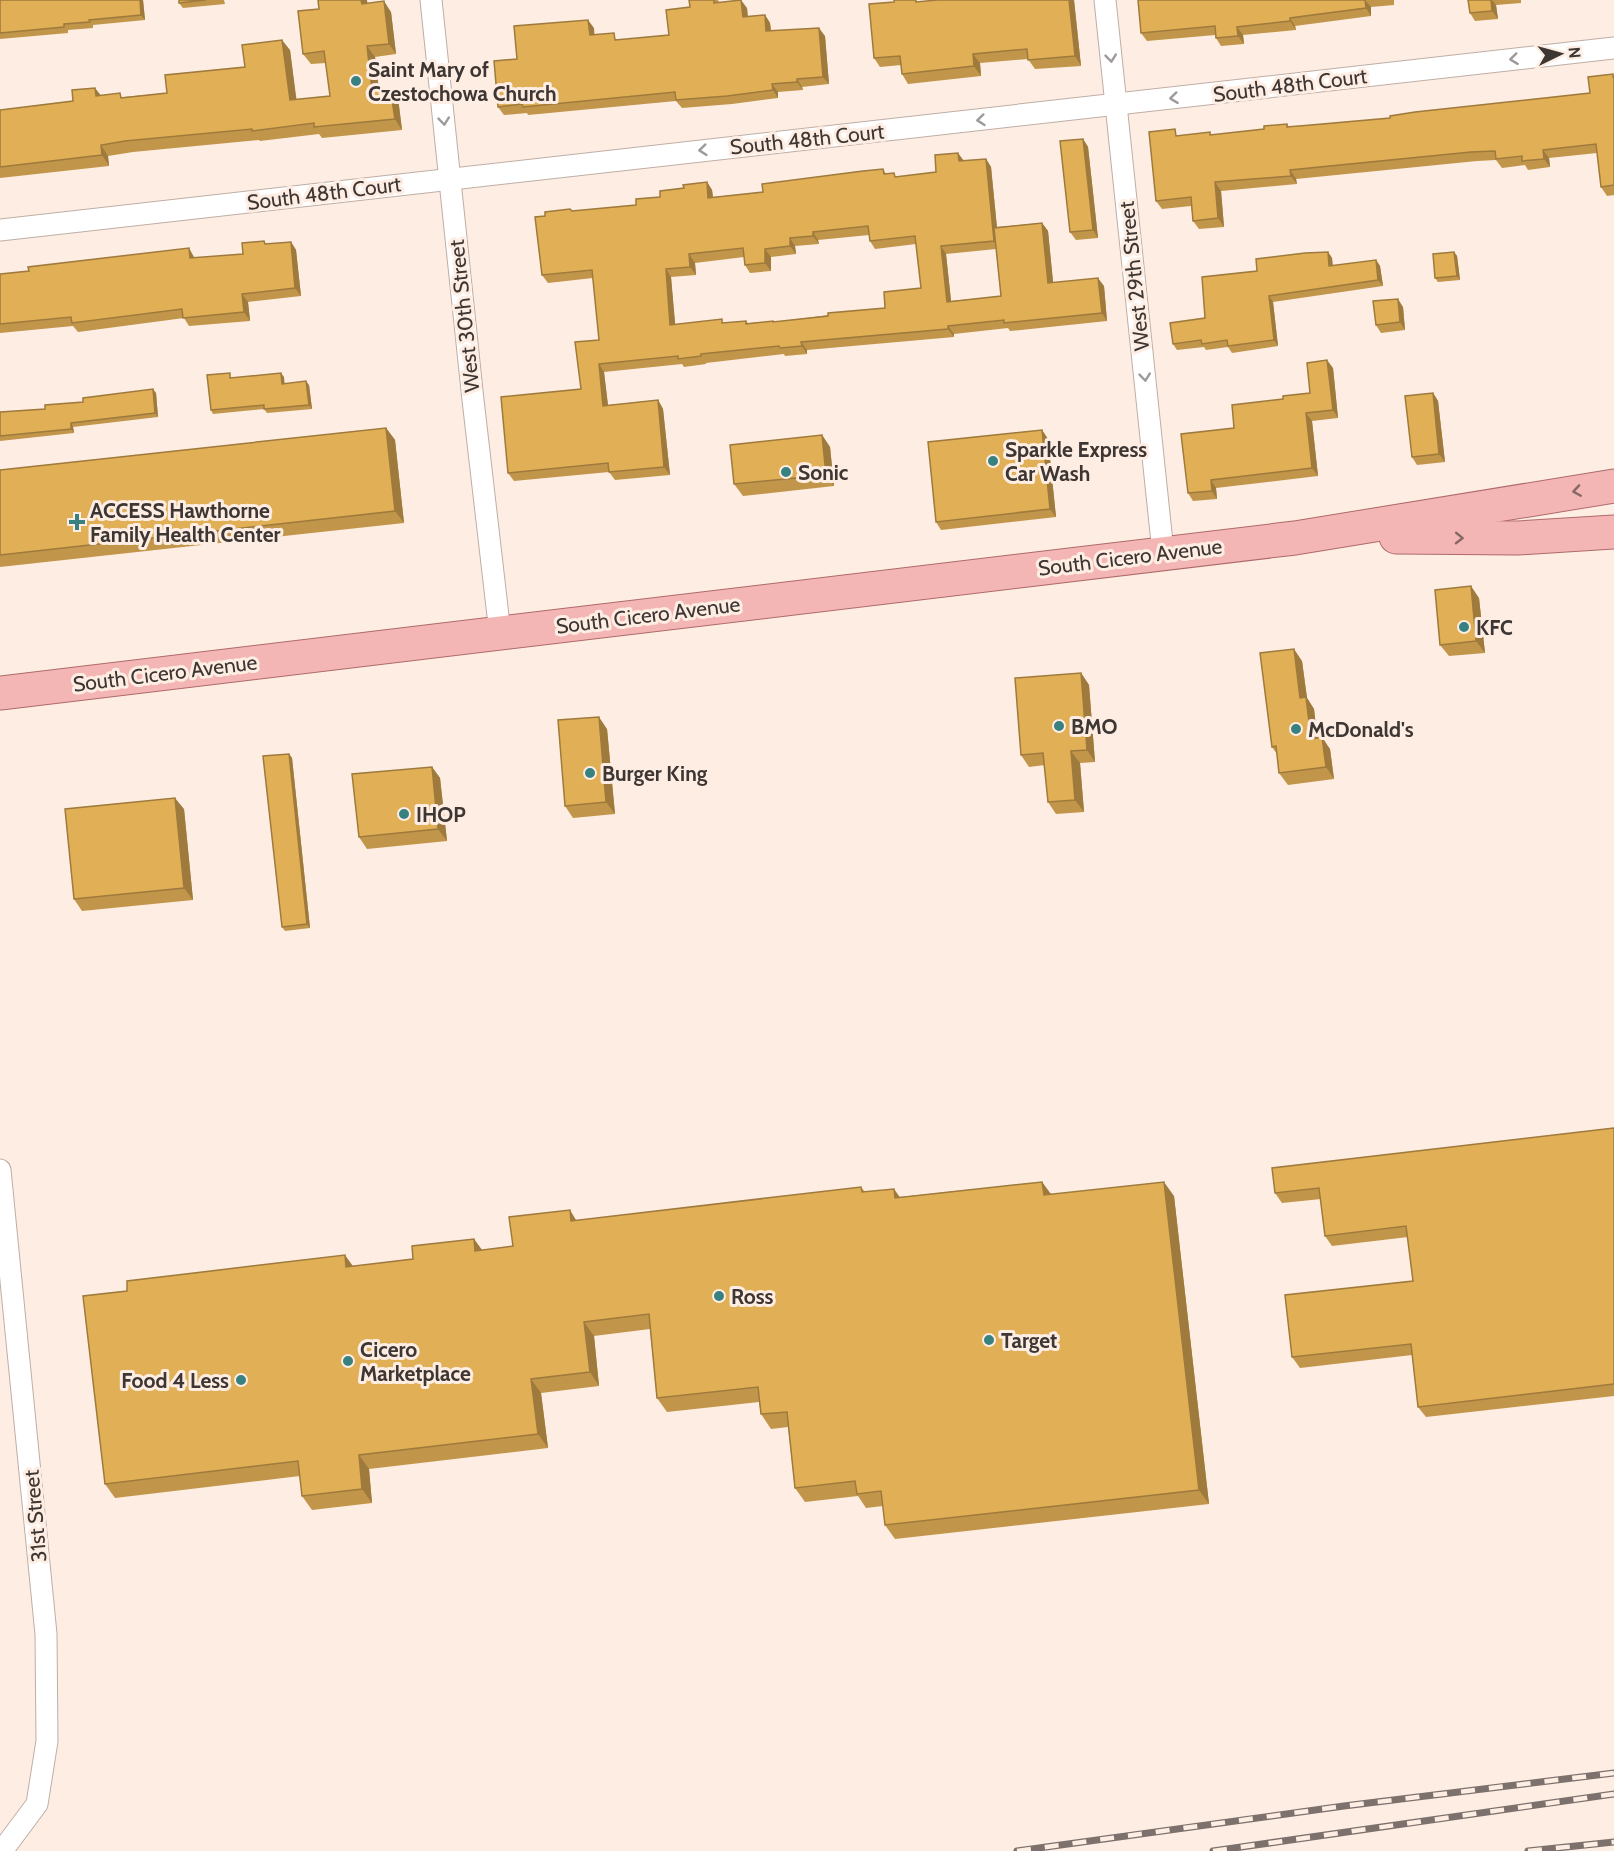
<svg xmlns="http://www.w3.org/2000/svg" width="1614" height="1851" viewBox="0 0 1614 1851" font-family="Cabin,sans-serif">
	<style>
		.lines { fill: none; stroke-linecap: round; stroke-linejoin: round }
		.minor-casing { stroke: #bfaea5; stroke-width: 23 }
		.primary-casing { stroke: #ae6a68; stroke-width: 35 }
		.minor { stroke: #fff; stroke-width: 21 }
		.primary { stroke: #f3b6b5; stroke-width: 33 }
		.rail-casing { stroke: #7c716c; stroke-width: 7 }
		.rail { stroke: #feede3; stroke-width: 4.5; stroke-dasharray: 14; stroke-linecap: butt }
		.wall { fill: #c2964a; fill-rule: evenodd }
		.shaded-wall { fill: #9e7a3c }
		.building { fill: #e1af56; stroke: #9e7a3c; stroke-width: 1.5; fill-rule: evenodd }
		.oneway { stroke: #9e9a99 }
		.oneway2 { stroke: #866967 }
		.poi-dot { fill: #388181; stroke: #feede3; stroke-width: 2 }
		.labels { text-anchor: middle; dominant-baseline: central; stroke-width: 6; stroke-linejoin: round; paint-order: stroke }
		.poi-label { font-size: 21px; font-weight: bold; fill: #3d3633; stroke: #feede3; text-anchor: start }
		.street-label { font-size: 21px; fill: #3d3633; stroke: #feede3 }
	</style>
	<rect width="100%" height="100%" fill="#feede3"/>
	<g class="lines">
		<defs>
			<g id="minor">
				<path d="M431,0L473,400L500,633"/>
				<path d="M1105,0L1163,552"/>
				<path d="M0,230L1614,48"/>
				<path d="M0,1170L46,1634L47,1741L37,1804L2,1851"/>
			</g>
			<g id="primary">
				<path d="M1396,537L1518,538L1614,532"/>
				<path d="M0,693L1295,538L1614,486"/>
			</g>
		</defs>
		<use href="#minor" class="minor-casing"/>
		<use href="#primary" class="primary-casing"/>
		<use href="#minor" class="minor"/>
		<use href="#primary" class="primary"/>
		<defs>
			<g id="rail">
				<path d="M1017,1851L1344,1806L1614,1773"/>
				<path d="M1213,1851L1614,1794"/>
				<path d="M1528,1851L1614,1842"/>
			</g>
		</defs>
		<use href="#rail" class="rail-casing"/>
		<use href="#rail" class="rail"/>
	</g>
	<g class="wall">
		<path d="M0,0H143L145,20L93,25V28L68,30V33L0,39Z"/>
		<path d="M179,0H224L225,4L183,8L179,3Z"/>
		<path d="M689,0H718L719,2L747,8L748,16L765,15L770,23L771,30L825,36L829,84L802,87L803,90L778,92V98L732,104L682,108L676,101L528,115L527,113L504,115L498,107L517,59L594,28V35L619,40L669,35L690,7Z"/>
		<path d="M937,0H1074L1081,66L1035,69L1028,59L980,63L981,76L908,84L902,74L901,65L880,67L874,58L922,2Z"/>
		<path d="M1138,0H1394V5L1371,7V16L1295,26L1296,30L1243,35L1244,44L1221,46L1216,38L1215,35L1147,41L1141,33Z"/>
		<path d="M1468,0H1523H1521V3L1496,5L1498,19L1475,21L1470,13Z"/>
		<path d="M367,3L391,12L396,54L375,57L379,89L398,98L402,130L322,138L319,134L260,141L259,140L133,152L108,156L109,166L0,178V110L73,101L101,95L123,97L167,93L245,67L290,50L296,100L330,96L326,63L311,64L303,54L319,9Z"/>
		<path d="M1613,74L1614,76V195L1607,196L1601,187L1597,153L1549,158L1550,167L1528,170L1525,165L1502,168L1496,160L1477,161L1296,179L1297,184L1221,191L1224,227L1199,229L1193,221L1191,206L1162,209L1156,201L1179,136L1210,132L1211,135L1264,129L1287,124L1289,127L1311,125L1390,118L1590,93Z"/>
		<path d="M1083,139L1088,147L1098,238L1076,240L1070,232Z"/>
		<path d="M986,159L991,167L997,227L1042,223L1048,231L1053,283L1104,286L1107,321L1010,331L1008,328L954,334V337L807,350V354L785,356L784,354L706,363V364L684,367L682,364L604,372L608,405L658,400L663,409L670,475L615,480L609,472L514,481L508,473L581,389L599,340L593,278L548,283L542,275L545,216L572,211L636,205L684,188L707,182L712,190L713,197L763,192L883,169L886,174L897,177L936,172L964,161ZM869,235L870,241L875,249L916,244L921,288L885,308L774,322L773,321L748,323L746,321L724,323L675,325L671,277L696,275L695,263L744,257L745,265L750,273L771,271V257L796,254L795,246L819,244L818,240ZM996,249L1001,296L951,301L946,254Z"/>
		<path d="M291,242L296,250L301,296L248,302L250,321L189,326L184,318L78,332L73,326L0,333V274L243,254L267,244Z"/>
		<path d="M1328,252L1332,258L1333,266L1376,260L1380,266L1383,286L1273,302L1278,346L1232,353L1228,347L1206,350L1204,347L1177,350L1173,344L1205,318Z"/>
		<path d="M1454,252L1457,256L1460,280L1438,282L1435,278Z"/>
		<path d="M1403,307L1405,330L1381,333L1376,325Z"/>
		<path d="M1333,368L1338,418L1312,421L1318,476L1216,488L1217,499L1193,501L1188,493L1234,428L1283,399L1310,393Z"/>
		<path d="M232,377V378L284,377V384L309,385L312,409L267,413L264,409L213,414L211,410Z"/>
		<path d="M156,393L158,417L73,427L74,433L0,441V412L45,409L83,402Z"/>
		<path d="M1433,393L1438,401L1445,462L1417,465L1412,457Z"/>
		<path d="M386,428L395,440L404,523L0,567V470Z"/>
		<path d="M1042,430L1048,439L1056,517L941,530L936,522Z"/>
		<path d="M822,435L830,447L834,486L743,496L734,484Z"/>
		<path d="M1479,598L1485,653L1449,656L1440,645Z"/>
		<path d="M1302,661L1307,698L1314,709L1317,738L1330,749L1334,779L1288,785L1279,773L1277,754L1272,747Z"/>
		<path d="M1081,673L1089,685L1095,762L1080,763L1084,812L1056,814L1048,802L1045,765L1029,767L1021,755Z"/>
		<path d="M607,729L615,814L573,818L565,806Z"/>
		<path d="M289,754L292,758L310,928L285,931L282,927Z"/>
		<path d="M432,767L440,778L447,841L367,849L359,837Z"/>
		<path d="M184,809L193,900L82,911L74,899Z"/>
		<path d="M1614,1128V1396L1426,1417L1418,1407L1412,1355L1300,1368L1292,1357L1413,1281L1408,1237L1332,1246L1325,1236L1321,1199L1282,1203L1275,1193Z"/>
		<path d="M1042,1182L1051,1194L1174,1196L1209,1504L895,1539L885,1525L883,1506L866,1508L858,1496L805,1502L795,1488L788,1427L771,1429L761,1414L759,1402L667,1412L657,1398L650,1329L594,1336L599,1386L541,1393L548,1448L369,1469L372,1503L312,1510L302,1496L300,1476L115,1498L105,1484L353,1266L413,1259L474,1239L482,1250L513,1246L577,1221L861,1187L865,1192L900,1197Z"/>
	</g>
	<g class="shaded-wall">
		<path d="M140,0H143L145,20L141,15Z"/>
		<path d="M361,0H367L369,15L362,4Z"/>
		<path d="M741,0L747,8L748,25L743,17Z"/>
		<path d="M1069,0H1074L1081,66L1075,56Z"/>
		<path d="M1365,0L1371,7V16L1366,8Z"/>
		<path d="M1491,0H1492L1496,5L1498,19L1492,11Z"/>
		<path d="M384,1L391,12L396,54L389,44Z"/>
		<path d="M765,15L770,23L772,39L766,31Z"/>
		<path d="M1290,18L1295,26L1296,30L1290,21Z"/>
		<path d="M588,20L594,28L595,43L590,35Z"/>
		<path d="M1237,27L1243,35L1244,44L1238,36Z"/>
		<path d="M819,28L825,36L829,84L823,77Z"/>
		<path d="M282,40L290,50L298,111L290,100Z"/>
		<path d="M367,46L375,57L380,100L372,90Z"/>
		<path d="M973,54L980,63L981,76L974,66Z"/>
		<path d="M797,79L802,87L803,90L797,82Z"/>
		<path d="M772,84L778,92V98L773,90Z"/>
		<path d="M95,88L103,98L96,96Z"/>
		<path d="M390,88L398,98L402,130L395,119Z"/>
		<path d="M1083,139L1088,147L1098,238L1093,230Z"/>
		<path d="M101,145L108,156L109,166L102,155Z"/>
		<path d="M1543,150L1549,158L1550,167L1544,159Z"/>
		<path d="M958,153L964,161H959Z"/>
		<path d="M986,159L991,167L999,249L994,241Z"/>
		<path d="M1290,170L1296,179L1297,184L1291,176Z"/>
		<path d="M707,182L712,190L714,206L708,198Z"/>
		<path d="M1215,182L1221,191L1224,227L1218,218Z"/>
		<path d="M1042,223L1048,231L1054,291L1048,283Z"/>
		<path d="M813,232L818,240L819,244L813,236Z"/>
		<path d="M790,238L795,246L796,254L790,246Z"/>
		<path d="M291,242L296,250L301,296L295,288Z"/>
		<path d="M941,246L946,254L952,310L947,302Z"/>
		<path d="M189,248L194,257L195,266L190,258Z"/>
		<path d="M765,249L771,257V271L765,263Z"/>
		<path d="M1328,252L1332,258L1333,273L1329,266Z"/>
		<path d="M1454,252L1457,256L1460,280L1457,276Z"/>
		<path d="M689,254L695,263L696,275L690,267Z"/>
		<path d="M1376,260L1380,266L1383,286L1378,280Z"/>
		<path d="M666,269L671,277L676,333L670,325Z"/>
		<path d="M1098,278L1104,286L1107,321L1102,313Z"/>
		<path d="M242,294L248,302L250,321L244,312Z"/>
		<path d="M1269,296L1273,302L1278,346L1274,340Z"/>
		<path d="M1398,299L1403,307L1405,330L1400,322Z"/>
		<path d="M948,326L954,334V337L948,329Z"/>
		<path d="M801,342L807,350V354L802,346Z"/>
		<path d="M1327,360L1333,368L1338,418L1333,410Z"/>
		<path d="M599,364L604,372L609,414L603,406Z"/>
		<path d="M281,373L284,377L285,388L282,384Z"/>
		<path d="M306,381L309,385L312,409L309,405Z"/>
		<path d="M153,389L156,393L158,417L155,413Z"/>
		<path d="M1433,393L1438,401L1445,462L1439,454Z"/>
		<path d="M658,400L663,409L670,475L664,467Z"/>
		<path d="M1306,413L1312,421L1318,476L1312,468Z"/>
		<path d="M71,423L73,427L74,433L71,429Z"/>
		<path d="M386,428L395,440L404,523L395,511Z"/>
		<path d="M1042,430L1048,439L1056,517L1050,509Z"/>
		<path d="M822,435L830,447L834,486L826,475Z"/>
		<path d="M1211,480L1216,488L1217,499L1212,491Z"/>
		<path d="M1471,586L1479,598L1485,653L1476,641Z"/>
		<path d="M1294,649L1302,661L1307,698L1314,709L1319,751L1311,739L1300,698Z"/>
		<path d="M1081,673L1089,685L1095,762L1087,750Z"/>
		<path d="M599,717L607,729L615,814L606,802Z"/>
		<path d="M1322,737L1330,749L1334,779L1326,767Z"/>
		<path d="M1071,751L1080,763L1084,812L1075,800Z"/>
		<path d="M289,754L292,758L310,928L307,924Z"/>
		<path d="M432,767L440,778L447,841L438,829Z"/>
		<path d="M175,798L184,809L193,900L184,888Z"/>
		<path d="M1042,1182L1052,1196L1044,1195Z"/>
		<path d="M1164,1182L1174,1196L1209,1504L1199,1490Z"/>
		<path d="M894,1189L904,1203L895,1198Z"/>
		<path d="M570,1210L579,1225L571,1221Z"/>
		<path d="M474,1239L484,1253L475,1251Z"/>
		<path d="M345,1255L355,1269L346,1267Z"/>
		<path d="M584,1322L594,1336L599,1386L590,1372Z"/>
		<path d="M531,1379L541,1393L548,1448L538,1434Z"/>
		<path d="M359,1455L369,1469L372,1503L362,1489Z"/>
	</g>
	<g class="building">
		<path d="M0,0H140L141,15L89,20L90,22L64,24V27L0,33Z"/>
		<path d="M179,0H206L179,3Z"/>
		<path d="M318,0H361L362,4L384,1L389,44L367,46L372,90L390,88L395,119L314,127V123L252,131V129L125,141L101,145L102,155L0,167V110L73,101L72,90L95,88L96,96L120,93L121,98L167,93L165,75L245,67L242,45L282,40L290,100L330,96L324,51L303,54L298,11L319,9Z"/>
		<path d="M689,0H714V3L741,0L743,17L765,15L766,31L819,28L823,77L797,79V82L772,84L773,90L727,96L676,100L675,92L523,107L522,104L498,107L494,61L517,59L514,26L588,20L590,35L614,33L615,40L669,35L666,10L690,7Z"/>
		<path d="M894,0H916V2L937,0H1069L1075,56L1028,60L1027,49L973,54L974,66L902,74L900,56L874,58L869,4L894,2Z"/>
		<path d="M1138,0H1365L1366,8L1290,18V21L1237,27L1238,36L1216,38L1215,26L1141,33Z"/>
		<path d="M1468,0H1491L1492,11L1470,13Z"/>
		<path d="M1613,74V77H1614V185L1601,187L1596,144L1543,150L1544,159L1522,161V156L1496,159L1495,151L1471,152L1290,170L1291,176L1215,182L1218,218L1193,221L1191,197L1156,201L1149,132L1175,129L1176,136L1210,132V135L1264,129V126L1287,124V127L1311,125L1390,118V116L1415,112L1590,93L1588,77Z"/>
		<path d="M1083,139L1093,230L1070,232L1060,141Z"/>
		<path d="M958,153L959,161L986,159L994,241L941,246L947,302L1001,296L994,228L1042,223L1048,283L1098,278L1102,313L1004,323V320L948,326V329L801,342L802,346L780,348L779,346L701,354V356L678,359V356L599,364L603,406L658,400L664,467L609,472L608,463L508,473L501,397L581,389L575,342L599,340L592,270L542,275L535,217L545,216V212L570,209L572,211L636,205V199L660,197V191L684,188L683,185L707,182L708,198L763,192L762,184L863,171L883,169L884,174L894,173L895,177L936,172L935,155ZM868,226L870,241L915,236L921,288L884,292L885,308L828,313V316L773,322V321L746,324V321L722,323V319L670,325L666,269L690,267L689,254L743,248L745,265L765,263V249L790,246V238L813,236V232Z"/>
		<path d="M264,241L265,244L291,242L295,288L242,294L244,312L183,318L182,309L72,323L71,317L0,324V274L29,271L28,267L189,248L190,258L243,254L242,243Z"/>
		<path d="M1328,252L1329,266L1376,260L1378,280L1269,296L1274,340L1228,346L1227,340L1202,344L1201,340L1173,344L1170,323L1205,318L1202,277L1257,271L1256,259L1305,253Z"/>
		<path d="M1454,252L1457,276L1435,278L1433,254Z"/>
		<path d="M1398,299L1400,322L1376,325L1373,301Z"/>
		<path d="M1327,360L1333,410L1306,413L1312,468L1211,480L1212,491L1188,493L1181,434L1234,428L1232,405L1283,399V396L1310,393L1307,363Z"/>
		<path d="M230,373V378L281,373L282,384L306,381L309,405L264,409V405L211,410L207,375Z"/>
		<path d="M153,389L155,413L71,423V429L0,436V412L45,409V405L83,402V398Z"/>
		<path d="M1433,393L1439,454L1412,457L1405,396Z"/>
		<path d="M386,428L395,511L0,555V470Z"/>
		<path d="M1042,430L1050,509L936,522L928,442Z"/>
		<path d="M822,435L826,475L734,484L730,445Z"/>
		<path d="M1471,586L1476,641L1440,645L1435,590Z"/>
		<path d="M1294,649L1300,698L1306,697L1311,739L1322,737L1326,767L1279,773L1276,746L1272,747L1260,653Z"/>
		<path d="M1081,673L1087,750L1071,751L1075,800L1048,802L1043,753L1021,755L1015,678Z"/>
		<path d="M599,717L606,802L565,806L558,720Z"/>
		<path d="M289,754L307,924L282,927L263,756Z"/>
		<path d="M432,767L438,829L359,837L352,774Z"/>
		<path d="M175,798L184,888L74,899L65,809Z"/>
		<path d="M1614,1128V1384L1418,1407L1411,1344L1292,1357L1285,1295L1413,1281L1406,1226L1325,1236L1319,1188L1275,1193L1272,1168Z"/>
		<path d="M1042,1182L1044,1195L1164,1182L1199,1490L885,1525L881,1491L857,1494L855,1481L795,1488L787,1412L761,1414L758,1387L657,1398L649,1314L584,1322L590,1372L531,1379L538,1434L359,1455L362,1489L302,1496L298,1461L105,1484L83,1296L127,1291V1281L345,1255L346,1267L413,1259L412,1246L474,1239L475,1251L513,1246L509,1217L570,1210L571,1221L861,1187L862,1192L894,1189L895,1198Z"/>
	</g>
	<defs><path id="oneway-chevron" d="M-2-3.5L2.5 0L-2 3.5" fill="none" stroke-width="1.6" stroke-linecap="round" stroke-linejoin="round" transform="scale(1.5)"/></defs>
	<g class="oneway">
		<use href="#oneway-chevron" transform="translate(1111 58) rotate(84)"/>
		<use href="#oneway-chevron" transform="translate(1514 59) rotate(173)"/>
		<use href="#oneway-chevron" transform="translate(1174 98) rotate(173)"/>
		<use href="#oneway-chevron" transform="translate(981 120) rotate(174)"/>
		<use href="#oneway-chevron" transform="translate(444 121) rotate(84)"/>
		<use href="#oneway-chevron" transform="translate(703 150) rotate(174)"/>
		<use href="#oneway-chevron" transform="translate(1145 377) rotate(84)"/>
	</g>
	<g class="oneway2">
		<use href="#oneway-chevron" transform="translate(1577 491) rotate(171)"/>
		<use href="#oneway-chevron" transform="translate(1459 538) rotate(1)"/>
	</g>
	<g class="poi-dot">
		<circle cx="356" cy="81" r="6"/>
		<circle cx="993" cy="461" r="6"/>
		<circle cx="786" cy="472" r="6"/>
		<path d="M74 513h6v6h6v6h-6v6h-6v-6h-6v-6h6z"/>
		<circle cx="1464" cy="627" r="6"/>
		<circle cx="1059" cy="726" r="6"/>
		<circle cx="1296" cy="729" r="6"/>
		<circle cx="590" cy="773" r="6"/>
		<circle cx="404" cy="814" r="6"/>
		<circle cx="719" cy="1296" r="6"/>
		<circle cx="989" cy="1340" r="6"/>
		<circle cx="348" cy="1361" r="6"/>
		<circle cx="241" cy="1380" r="6"/>
	</g>
	<g class="labels">
		<g class="poi-label">
			<text x="368" y="69">Saint Mary of<tspan x="368" dy="24">Czestochowa Church</tspan></text>
			<text x="1005" y="449">Sparkle Express<tspan x="1005" dy="24">Car Wash</tspan></text>
			<text x="798" y="472">Sonic</text>
			<text x="90" y="510">ACCESS Hawthorne<tspan x="90" dy="24">Family Health Center</tspan></text>
			<text x="1476" y="627">KFC</text>
			<text x="1071" y="726">BMO</text>
			<text x="1308" y="729">McDonald's</text>
			<text x="602" y="773">Burger King</text>
			<text x="416" y="814">IHOP</text>
			<text x="731" y="1296">Ross</text>
			<text x="1001" y="1340">Target</text>
			<text x="360" y="1349">Cicero<tspan x="360" dy="24">Marketplace</tspan></text>
			<text x="229" y="1380" text-anchor="end">Food 4 Less</text>
		</g>
		<g class="street-label">
			<text transform="translate(1290 85) rotate(-7)">South 48th Court</text>
			<text transform="translate(807 139) rotate(-6)">South 48th Court</text>
			<text transform="translate(324 193) rotate(-7)">South 48th Court</text>
			<text transform="translate(1134 276) rotate(-96)">West 29th Street</text>
			<text transform="translate(464 316) rotate(-96)">West 30th Street</text>
			<text transform="translate(1130 557) rotate(-7)">South Cicero Avenue</text>
			<text transform="translate(648 615) rotate(-7)">South Cicero Avenue</text>
			<text transform="translate(165 673) rotate(-7)">South Cicero Avenue</text>
			<text transform="translate(35 1516) rotate(-95)">31st Street</text>
		</g>
	</g>
	<g transform="translate(1560 54) rotate(85)" stroke="#feede3" stroke-width="4.5" paint-order="stroke">
	<path d="M0-4.5L10 22L0 15L-10 22Z" fill="#3d3633"/>
	<text y="-9" font-size="16" font-weight="bold" text-anchor="middle" fill="#3d3633">N</text>
	</g>
</svg>
